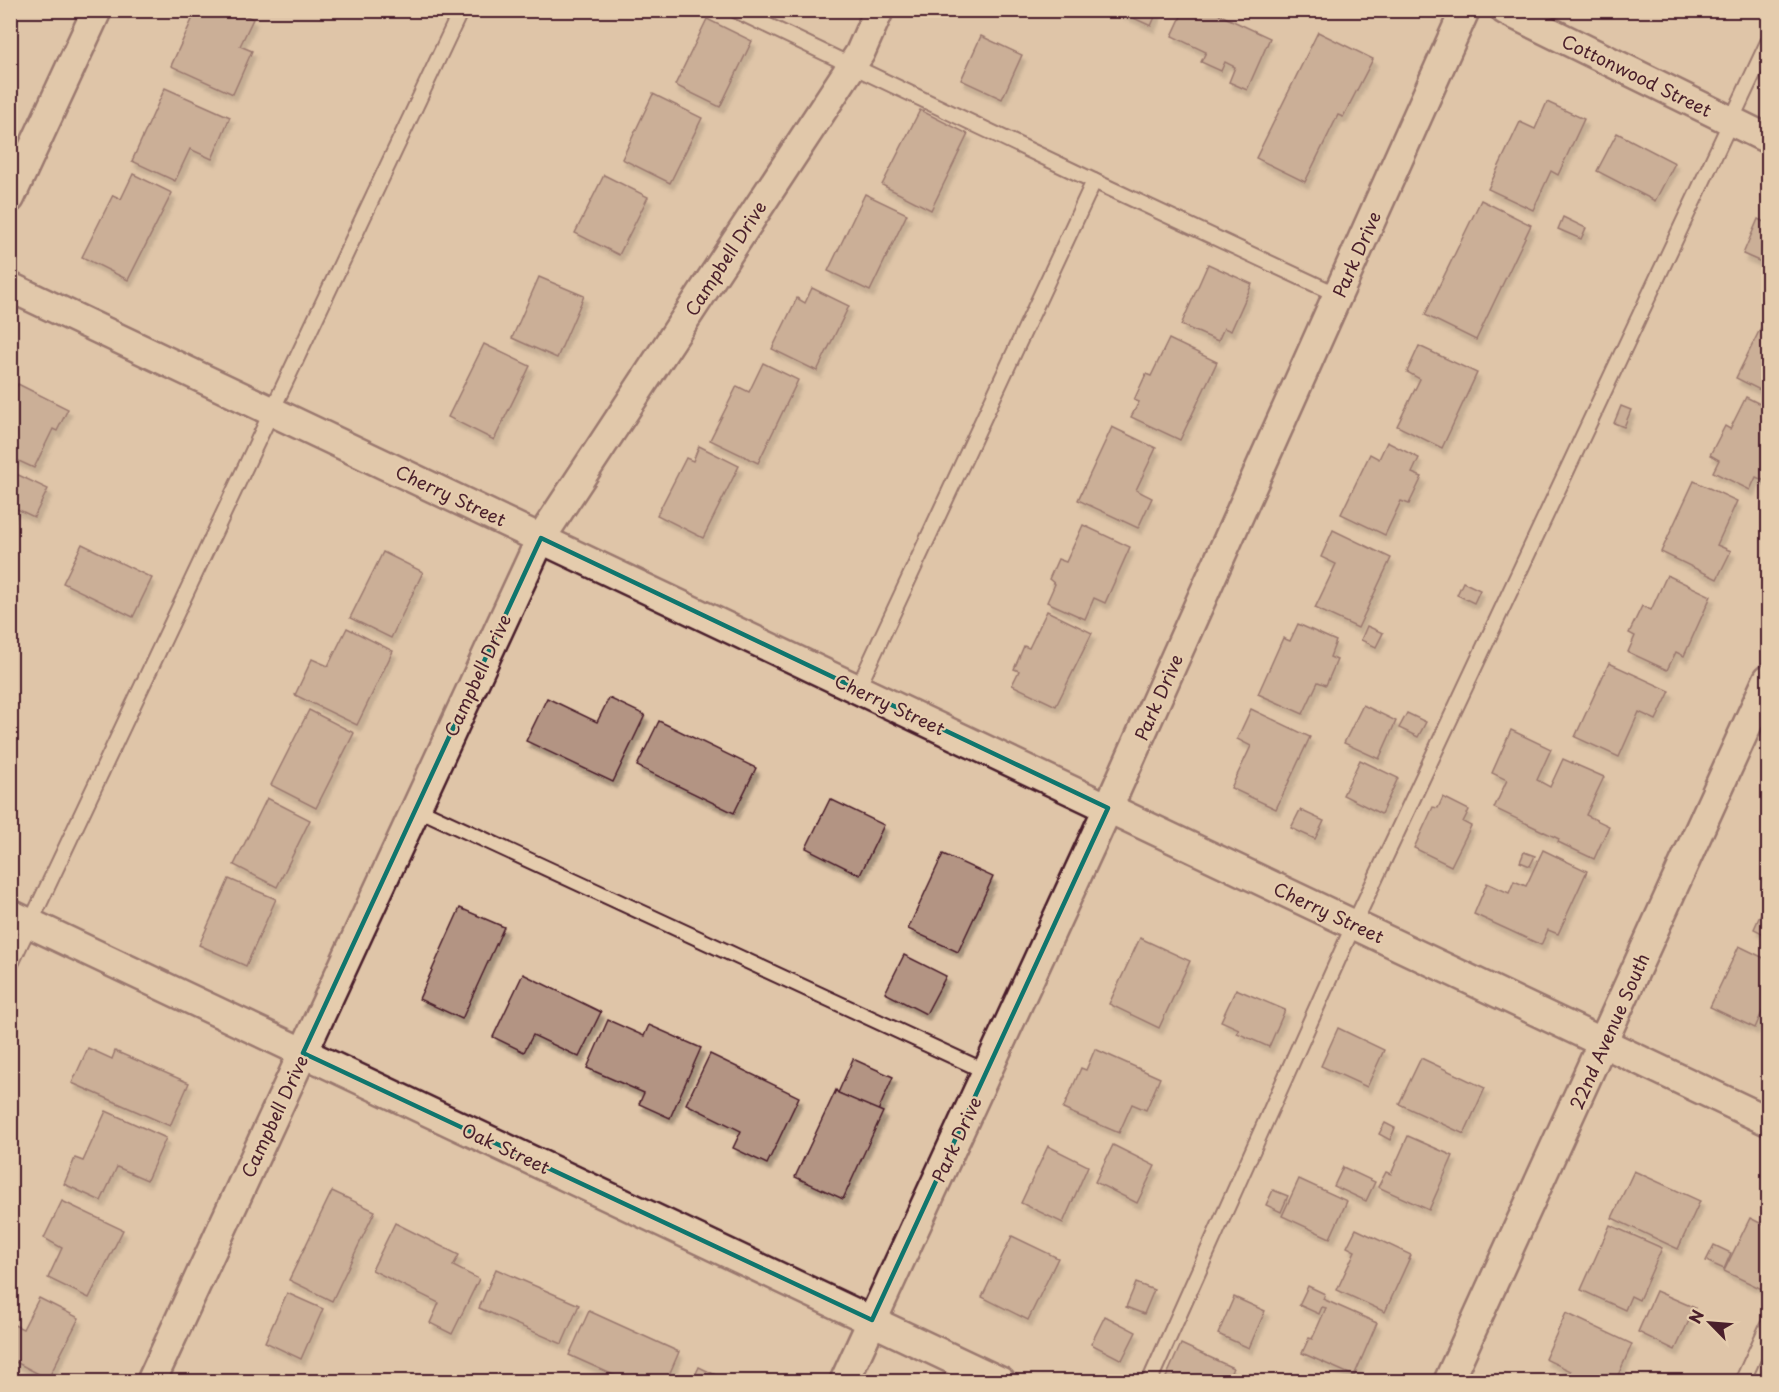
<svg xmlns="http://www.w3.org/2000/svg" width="1779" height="1392" viewBox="0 0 1779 1392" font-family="'Playpen Sans',sans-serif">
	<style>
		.building { fill: #b39483; stroke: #4a1f2b; stroke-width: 1.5; filter: url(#shadow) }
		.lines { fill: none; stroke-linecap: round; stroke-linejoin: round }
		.lane-casing { stroke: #4a1f2b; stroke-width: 18 }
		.street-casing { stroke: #4a1f2b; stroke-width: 33 }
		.lane { stroke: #e5ccad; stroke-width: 14 }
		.street { stroke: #e5ccad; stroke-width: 28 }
		.marked { fill: none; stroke: #0f766e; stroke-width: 4.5; stroke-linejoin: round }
		.labels { text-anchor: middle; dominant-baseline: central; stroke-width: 4.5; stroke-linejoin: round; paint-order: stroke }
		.street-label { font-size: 18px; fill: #4a1f2b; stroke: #e5ccad }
	</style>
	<defs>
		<filter id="shadow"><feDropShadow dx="3.5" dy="6" stdDeviation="1.5" flood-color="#0004"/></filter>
	</defs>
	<rect width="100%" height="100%" fill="#dfc5a8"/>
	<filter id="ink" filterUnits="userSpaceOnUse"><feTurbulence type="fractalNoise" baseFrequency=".0167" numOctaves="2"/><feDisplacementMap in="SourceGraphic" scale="12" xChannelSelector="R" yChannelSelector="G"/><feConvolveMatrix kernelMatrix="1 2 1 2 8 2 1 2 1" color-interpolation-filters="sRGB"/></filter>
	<g filter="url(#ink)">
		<g class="building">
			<path d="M206,10H234L253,19L240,46L252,51L233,94L171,66L196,11L204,14Z"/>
			<path d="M1116,10H1158L1151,26Z"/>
			<path d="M1184,10H1217L1216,13L1270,38L1247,90L1229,82L1235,67L1225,62L1221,71L1201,62L1206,52L1172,36Z"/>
			<path d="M707,19L752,41L720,107L675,85Z"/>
			<path d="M1318,32L1373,59L1343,117L1338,115L1305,182L1256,158Z"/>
			<path d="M981,36L1022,55L1002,99L961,80Z"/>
			<path d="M165,88L230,117L212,159L190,149L175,181L132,161Z"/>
			<path d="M653,94L702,118L670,183L622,159Z"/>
			<path d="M1547,102L1584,119L1558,175L1551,171L1533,210L1488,189L1520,122L1535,129Z"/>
			<path d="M920,110L968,134L931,210L882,185Z"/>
			<path d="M1617,133L1675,163L1655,201L1597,171Z"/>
			<path d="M133,174L172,193L128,280L82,257L113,195L121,199Z"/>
			<path d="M604,175L648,197L619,255L575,233Z"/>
			<path d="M865,194L907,214L870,291L828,271Z"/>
			<path d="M1481,200L1531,225L1476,340L1425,315Z"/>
			<path d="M1563,217L1586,228L1581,239L1558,229Z"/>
			<path d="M1758,219L1768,224V265L1743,254Z"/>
			<path d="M1208,264L1252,284L1231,331L1224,328L1218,341L1181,325Z"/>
			<path d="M539,277L584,296L557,358L512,338Z"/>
			<path d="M812,288L849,306L817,371L772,349L797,298L805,303Z"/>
			<path d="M1768,313V394L1736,378Z"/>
			<path d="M1169,339L1217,362L1180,440L1131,417L1139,402L1134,400L1146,374L1151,376Z"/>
			<path d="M484,344L530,366L494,440L448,417Z"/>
			<path d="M1419,346L1477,373L1442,448L1397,426L1420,379L1407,372Z"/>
			<path d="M763,363L798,380L758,463L710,440L737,386L749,392Z"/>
			<path d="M18,384L68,409L57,431L53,429L34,468L10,457V399Z"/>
			<path d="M1746,397L1768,408V475L1765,481L1756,477L1750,490L1713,472L1719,460L1710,455L1725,426L1730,429Z"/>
			<path d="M1621,406L1631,410L1624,427L1614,423Z"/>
			<path d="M1112,427L1156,448L1136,490L1152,498L1138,528L1078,500Z"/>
			<path d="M1387,442L1419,458L1412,473L1422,477L1409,504L1401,501L1385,535L1341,514L1370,454L1379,459Z"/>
			<path d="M699,446L739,466L703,538L657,515L686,458L693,461Z"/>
			<path d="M10,471L48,489L34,517L15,508L10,517Z"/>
			<path d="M1694,481L1737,501L1717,545L1731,551L1717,579L1661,552Z"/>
			<path d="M1083,525L1130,547L1105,603L1094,598L1085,619L1047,602L1055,584L1049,579L1058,559L1066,562Z"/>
			<path d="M1333,530L1391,558L1358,628L1315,608L1336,564L1321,557Z"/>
			<path d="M82,544L152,578L133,617L63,583Z"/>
			<path d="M383,552L423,572L391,638L350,618Z"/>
			<path d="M1667,575L1711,596L1684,656L1676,652L1667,670L1628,652L1635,636L1629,633L1642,606L1651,610Z"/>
			<path d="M1463,582L1480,590L1474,603L1457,595Z"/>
			<path d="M1047,611L1092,633L1056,706L1012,685L1019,671L1014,669L1024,646L1029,648Z"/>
			<path d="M1298,624L1336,641L1330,657L1337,660L1326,685L1318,682L1303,714L1258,694L1283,638L1290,641Z"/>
			<path d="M1367,626L1383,633L1376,647L1361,640Z"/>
			<path d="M347,628L393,651L357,725L295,695L312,659L328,666Z"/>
			<path d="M1609,663L1670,691L1656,720L1639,712L1619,757L1575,737Z"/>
			<path d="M547,698L597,722L609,698L645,715L613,782L526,741Z"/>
			<path d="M1363,705L1396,721L1379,759L1344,743Z"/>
			<path d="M1251,709L1310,737L1276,809L1231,788L1251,746L1237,739Z"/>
			<path d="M309,710L354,733L316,808L271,785Z"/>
			<path d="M1407,713L1426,722L1418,737L1399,728Z"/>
			<path d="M659,721L756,768L734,813L637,766Z"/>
			<path d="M1511,730L1551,749L1537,780L1550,787L1563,759L1604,777L1586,815L1609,826L1594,859L1558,842L1559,839L1494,808L1507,780L1492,773Z"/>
			<path d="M1360,760L1398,778L1381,814L1343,795Z"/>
			<path d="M1443,797L1469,810L1463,822L1471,826L1451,866L1414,848L1433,807L1438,808Z"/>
			<path d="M267,798L310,820L277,887L234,865Z"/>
			<path d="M830,799L884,825L860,875L806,848Z"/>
			<path d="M1300,810L1324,821L1315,839L1291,828Z"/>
			<path d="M1543,850L1587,871L1558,934L1548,930L1541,945L1474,914L1487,883L1509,893L1514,881L1526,886Z"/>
			<path d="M1524,852L1535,856L1530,866L1520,862Z"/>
			<path d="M943,854L993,877L958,952L908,929Z"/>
			<path d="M229,879L276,899L246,966L199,945Z"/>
			<path d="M1768,885V936L1754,929L1766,902L1761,900Z"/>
			<path d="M460,908L504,927L462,1019L419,999Z"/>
			<path d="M1140,938L1190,961L1159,1028L1109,1004Z"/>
			<path d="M1739,946L1768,960V999L1755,1028L1710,1007Z"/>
			<path d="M904,955L946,976L926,1014L885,993Z"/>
			<path d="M523,974L601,1012L579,1057L533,1035L524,1052L493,1037Z"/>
			<path d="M1236,989L1285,1010L1269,1047L1237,1033L1239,1029L1221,1021Z"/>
			<path d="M608,1020L644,1036L649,1025L701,1048L670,1118L639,1104L644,1093L587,1068Z"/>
			<path d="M1338,1028L1384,1050L1367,1087L1321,1066Z"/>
			<path d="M88,1048L112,1059L115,1051L189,1083L170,1126L72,1083Z"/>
			<path d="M1095,1049L1160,1078L1146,1110L1132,1104L1119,1133L1063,1109L1081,1068L1086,1070Z"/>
			<path d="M710,1054L799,1097L767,1164L733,1148L741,1131L686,1104Z"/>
			<path d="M1421,1058L1485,1088L1464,1134L1399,1104Z"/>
			<path d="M853,1059L893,1077L878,1111L838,1093Z"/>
			<path d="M836,1090L838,1093L883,1112L843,1199L795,1177Z"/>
			<path d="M106,1111L166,1138L147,1180L117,1167L101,1201L64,1184L75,1158L83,1161Z"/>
			<path d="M1385,1123L1395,1128L1390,1140L1379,1134Z"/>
			<path d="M1408,1136L1453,1156L1429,1210L1378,1187L1386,1172L1391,1174Z"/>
			<path d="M1113,1145L1155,1166L1137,1203L1095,1182Z"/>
			<path d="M1048,1146L1088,1166L1063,1223L1021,1203Z"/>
			<path d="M1343,1167L1375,1182L1366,1201L1334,1186Z"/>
			<path d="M1634,1171L1700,1201L1678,1249L1612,1218Z"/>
			<path d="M1299,1179L1347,1201L1330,1238L1282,1216Z"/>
			<path d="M1273,1190L1288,1196L1281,1212L1266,1205Z"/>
			<path d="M332,1191L375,1211L332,1301L289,1280Z"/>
			<path d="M62,1201L123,1230L89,1298L48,1278L62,1248L44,1238Z"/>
			<path d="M1750,1218L1768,1227V1292L1724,1271Z"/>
			<path d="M395,1223L459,1255L453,1266L479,1279L452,1334L430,1323L439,1303L372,1270Z"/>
			<path d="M1610,1225L1662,1248L1639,1300L1631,1296L1625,1310L1581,1290Z"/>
			<path d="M1356,1229L1411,1255L1385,1312L1337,1290L1355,1251L1347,1247Z"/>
			<path d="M1012,1236L1058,1258L1028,1320L982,1297Z"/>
			<path d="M1714,1245L1731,1253L1724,1269L1706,1261Z"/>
			<path d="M496,1269L579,1305L562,1344L479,1308Z"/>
			<path d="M1136,1283L1154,1290L1144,1314L1126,1307Z"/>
			<path d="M1308,1286L1325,1294L1323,1299L1377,1323L1354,1376L1302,1353L1309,1338L1312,1339L1326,1308L1322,1307L1319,1314L1299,1305Z"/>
			<path d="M1656,1291L1695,1308L1675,1350L1638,1332Z"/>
			<path d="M287,1293L323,1309L301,1359L265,1342Z"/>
			<path d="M1234,1297L1265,1311L1249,1348L1218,1334Z"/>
			<path d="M39,1298L79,1318L48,1379L10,1359V1323L23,1329Z"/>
			<path d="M589,1311L679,1352L666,1382H629L569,1355Z"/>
			<path d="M1566,1313L1632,1344L1615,1382H1566L1571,1371L1545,1359Z"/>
			<path d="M1105,1316L1136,1332L1122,1360L1091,1344Z"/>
			<path d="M1181,1344L1233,1368L1227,1382H1164Z"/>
			<path d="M699,1367L730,1382H692Z"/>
		</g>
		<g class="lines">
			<defs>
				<g id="lane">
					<path d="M735,10L1094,181L1338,295"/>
					<path d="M858,688L1094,181"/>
					<path d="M416,808L987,1072"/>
					<path d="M10,966L461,10"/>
					<path d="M1149,1382L1354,924L1768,42"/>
					<path d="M1742,1382L1768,1325"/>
				</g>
				<g id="street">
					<path d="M1505,10L1768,139"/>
					<path d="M10,198L97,10"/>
					<path d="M10,287L1768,1121"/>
					<path d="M10,914L1001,1382"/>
					<path d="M151,1382L541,538L860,53L879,10"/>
					<path d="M844,1382L1108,808L1465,10"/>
					<path d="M1448,1382L1768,679"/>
				</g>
			</defs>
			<use href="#lane" class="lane-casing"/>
			<use href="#street" class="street-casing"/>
			<use href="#lane" class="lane"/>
			<use href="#street" class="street"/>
		</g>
	</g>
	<path d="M0 0H1779V1392H0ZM541,538L1108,808L872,1320L303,1053Z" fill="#dfc5a8" fill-opacity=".55" fill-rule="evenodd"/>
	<path class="marked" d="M541,538L1108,808L872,1320L303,1053Z"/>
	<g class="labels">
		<g class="street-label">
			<text transform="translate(1637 75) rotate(26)">Cottonwood Street</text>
			<text transform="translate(1356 254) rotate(-66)">Park Drive</text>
			<text transform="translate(725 258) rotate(-57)">Campbell Drive</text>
			<text transform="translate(451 495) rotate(25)">Cherry Street</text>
			<text transform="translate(477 675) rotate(-65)">Campbell Drive</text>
			<text transform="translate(1158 697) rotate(-66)">Park Drive</text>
			<text transform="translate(890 704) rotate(25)">Cherry Street</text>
			<text transform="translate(1329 912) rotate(25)">Cherry Street</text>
			<text transform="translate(1609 1031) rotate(-66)">22nd Avenue South</text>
			<text transform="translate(274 1116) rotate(-65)">Campbell Drive</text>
			<text transform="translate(956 1139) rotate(-65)">Park Drive</text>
			<text transform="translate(506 1148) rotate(25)">Oak Street</text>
		</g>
	</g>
	<rect width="1779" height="1392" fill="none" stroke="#e5ccad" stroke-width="36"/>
	<rect x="18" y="18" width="1743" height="1356" fill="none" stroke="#4a1f2b" stroke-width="2" filter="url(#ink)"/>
	<g transform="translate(1710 1323) rotate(295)" stroke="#e5ccad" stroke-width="4.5" paint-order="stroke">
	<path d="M0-4.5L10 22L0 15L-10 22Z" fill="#4a1f2b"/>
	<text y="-9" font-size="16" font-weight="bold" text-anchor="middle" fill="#4a1f2b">N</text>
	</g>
</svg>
